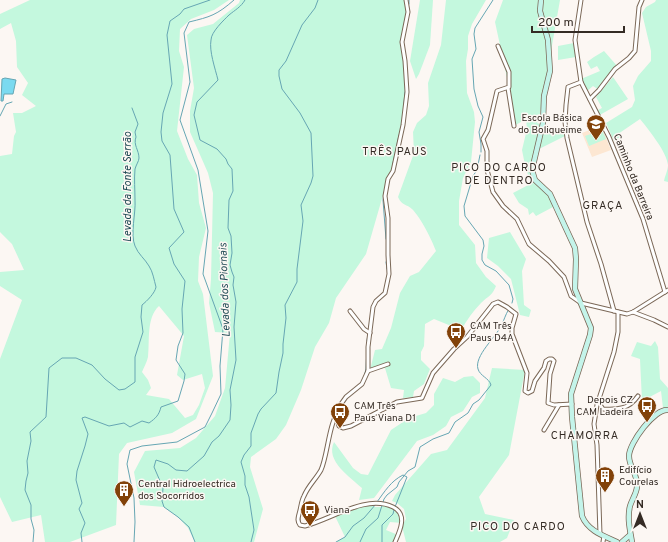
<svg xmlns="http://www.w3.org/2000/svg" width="668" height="542" viewBox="0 0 668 542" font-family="Overpass,sans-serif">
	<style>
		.built { fill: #fde7d2 }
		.green { fill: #c4f8de; fill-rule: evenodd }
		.water { fill: #7bdaf0; stroke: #66a6b3 }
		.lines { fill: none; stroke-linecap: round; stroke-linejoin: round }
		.stream { stroke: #66a6b3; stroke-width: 1 }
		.street-casing { stroke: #7b6857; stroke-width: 5 }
		.secondary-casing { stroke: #7b6857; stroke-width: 6 }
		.street { stroke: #fff; stroke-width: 3 }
		.secondary { stroke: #c4f4ea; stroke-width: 4.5 }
		.labels { text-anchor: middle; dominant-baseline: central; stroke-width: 3; stroke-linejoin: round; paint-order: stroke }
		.poi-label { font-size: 10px; fill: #342b24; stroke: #fcf7f3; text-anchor: start }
		.street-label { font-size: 10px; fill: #342b24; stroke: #fcf7f3 }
		.neighbourhood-label { font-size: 11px; letter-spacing: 1px; fill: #342b24; stroke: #fcf7f3 }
		.water-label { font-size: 11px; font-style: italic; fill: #1e4953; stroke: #fcf7f3 }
	</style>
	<rect width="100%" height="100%" fill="#fcf7f3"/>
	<path class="built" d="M598,122L601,126L611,150L592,157L582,133L592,129L591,125Z"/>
	<g class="green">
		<path d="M30,0H229L214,10L191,19L180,29L179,51L184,67L177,131L188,159L197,175L199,203L206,228L199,257L198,281L203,294L213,376L196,419L172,433L127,443L119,454L116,525L70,542H45L41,515L12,522L0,497V359L22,300L0,286V272L24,270L12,244L0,232V156L12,154L14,136L16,132L13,113H22L36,106L22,95L28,83L17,67L16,41L11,23L0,29V14ZM159,306L184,336L177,375L183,380L202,374L205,388L199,405L193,415L185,418L169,399L146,395L151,388L148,380L142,372C144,367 147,362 148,357C150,341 146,318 159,306Z"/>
		<path d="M240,0H406L408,12L402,42L407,85L403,125L393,171L383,195L366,254L336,298L329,323L315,347L301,390L286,425L276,439L251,457L250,467L263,509L254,542H195L188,528L178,517L164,507L140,505L134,472L145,451L180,448L196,438L215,416L225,388L230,333L215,332L209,303L211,279L213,193L208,173L190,132V111L194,88L187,35L194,29L213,24L239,3Z"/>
		<path d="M420,0H433L430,45L419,74L416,79L410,61Z"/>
		<path d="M446,0H486L472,24L468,36V49L466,61L467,93L474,112L475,122L471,162L463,178L459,201V225L475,245L476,263L486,277L496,286C492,296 488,296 481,303C473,311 467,320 461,330L434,319L425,324L424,346L421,352V360L430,369L424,384L414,391L413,397L403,398L404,390L391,388L385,368L370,370L375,350L382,349L391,328L400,293L410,276L419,272L436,251C432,240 421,218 412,209C407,204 402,206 398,197L414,153L413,132L417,123L426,115L429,106L428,83L441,45Z"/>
		<path d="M503,0H560L540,114L533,116L534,120L538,121L537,123L540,124L530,172V179L526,170L522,150L527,129L526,119L514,126L509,87L495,22Z"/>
		<path d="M656,0H668V182L664,181C665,176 668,170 668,165C667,152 648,129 640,119L618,134L620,137L614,141L606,123L632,107L635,100L633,86L638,76L651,61V51L642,13L646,7L655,2Z"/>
		<path d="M574,43L576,57L558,60V46Z"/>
		<path d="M604,51L618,67L599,90L593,86L586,92L581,79L600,71L597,66L591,69L587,62L594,57Z"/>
		<path d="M613,77L628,99L598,116L596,111L602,108L596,97Z"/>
		<path d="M564,130L565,136L539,149L544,131Z"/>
		<path d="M602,130L606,139L589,146L585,136Z"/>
		<path d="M534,182L548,195L553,207L536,216L533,212L529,215L528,209L519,203L513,193Z"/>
		<path d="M510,232L526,259L522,271L524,305L531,310L529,317L520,315L511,279L498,266L487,258L489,238Z"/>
		<path d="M655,341L658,347L660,379L668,388V408H663L661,391L642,401L640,359L631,356L637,342L651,346Z"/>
		<path d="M492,368L525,370L509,455L479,497L485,514L514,520L507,538L500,542H406L402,526L406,519L404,509L397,503L392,501L395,495L431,454L447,450L485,398Z"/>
		<path d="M473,376L480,383V393L472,397L463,411L451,417L446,426L433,435L417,441L374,498L359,500L362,488C350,477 325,461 334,442L353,468L361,474L368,475L391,430L409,418L426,413L434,405V394L443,378L455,382L464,377Z"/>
		<path d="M374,502V507H381L383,503L398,509L402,523L390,522L386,530L398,535L395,542H336L345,537L335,516Z"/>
	</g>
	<path class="water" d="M5,78L16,80L13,94H4L3,101H1L2,79Z"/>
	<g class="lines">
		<g class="stream">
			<path d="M409,4V0"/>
			<path d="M401,42L403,57"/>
			<path d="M403,115L405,92"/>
			<path d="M0,116L6,104L12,102"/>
			<path d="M481,152V144L479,132L483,117L478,106L474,89L472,59L476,49L474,34L475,28L493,0"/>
			<path d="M480,155L477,170L473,176L464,206L465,216L483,240L484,246L482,254V260L485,265L496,271L509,285L513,299L512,303"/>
			<path d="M393,163L399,135"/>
			<path d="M384,192L383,200L386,239"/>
			<path d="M386,262L387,269"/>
			<path d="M372,306L375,300"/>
			<path d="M367,341L370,321"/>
			<path d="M364,377L366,369L367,348"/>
			<path d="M377,502C385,491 391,481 403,475L407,477L395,507"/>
			<path d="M33,542L34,530L31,519V505L25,490L26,481L28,473L27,461L31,441L30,432L46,417L49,368L62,358H76L92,365L105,379L119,390L125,389L135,382V357L143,332L141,317L142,305C147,301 155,293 156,287C154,280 153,272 149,266C145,259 138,254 135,246C130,234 136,213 135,200C135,189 134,180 135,169C136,165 139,161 139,158C139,150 133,145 136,137L135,132L138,124L132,108"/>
			<path d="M82,542L81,533L85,523L79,509L82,503L76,480L77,471L85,446L88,434L82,418L85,417L109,426L124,423L130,427L142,421L149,423C156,418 159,415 161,407L178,401L184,381L185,374L176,360L178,346L183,333L182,309L185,281L174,264L169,248L184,232L174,209L170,155L162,141L161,132L163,113L172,84L167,35L170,21L180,14L184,9L210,0"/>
			<path d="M134,542L135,522L134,498L127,464L130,450L142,446L177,442L205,427L212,413L221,394L220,366L223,329L203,274L208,231L198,170L180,120L190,82L184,33L189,22C210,17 217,15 234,0"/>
			<path d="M195,542L189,527L178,517L164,507L162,501L163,488L154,467L156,460L168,464L176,470L187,471L204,456L212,442L219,436L230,420L231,405L230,390L236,360L234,327L236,302L233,285L234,277L232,272L230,265L232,253L231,236L228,228L229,200L233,191L232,169L228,164L226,159L217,149L200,140L194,115L197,102L218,80C215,68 209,51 211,40C211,32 224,20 229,15C235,10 241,7 245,0"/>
			<path d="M251,542L254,530L249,497L245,485V476L241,462L244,455L251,446V433L258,414L261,409L276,393L279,372L283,353V344L286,318L285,305L297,282V269L303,221L301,205L311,183L313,176L311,133L300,113L282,89L279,76V70L286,61L302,25L315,8L318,0"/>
			<path d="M336,542L345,537L353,526L364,518L376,504"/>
			<path d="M360,542L366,529L378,518L384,499L387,495L397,487L399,482L408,471L415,467L420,447L433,439L449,433L455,422L468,413L473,404L479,400L491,385C489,378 480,376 478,369C474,356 496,337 501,326C504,321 505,315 509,309"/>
			<path d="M382,542V525L393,514L394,510"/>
		</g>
		<defs>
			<g id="street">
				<path d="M581,0L575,40L581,82L609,137L643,219L665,292"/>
				<path d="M498,46L509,72V87L497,91L488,130L483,139L487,151V170L493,192L503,206L517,219L529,244L549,261L564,277L571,296L581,303L627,314L633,312L668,290"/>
				<path d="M581,82L568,87L566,105L565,122L567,138L587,222L601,264L614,311"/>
				<path d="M508,88L514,126"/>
				<path d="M590,99L599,90L615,69L629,58L635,51L639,7L642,0"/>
				<path d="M350,311L364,329L370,333"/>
				<path d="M633,312L654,320L668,327"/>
				<path d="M368,371L388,364"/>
				<path d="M598,402L603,409C618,410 629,409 638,396"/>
				<path d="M341,409L344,410V412C341,417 336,418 339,426L343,428L351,426L397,402L422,398L433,373L454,349L467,337L493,304L498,302L507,307L516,314L512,328V334L527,373L525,391L528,393L532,391L535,381L544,368L546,361L549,359H552L554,361L550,374L548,403L554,405L572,404"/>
				<path d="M544,430L559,405"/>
				<path d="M600,534L597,445L594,424L597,405L614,352L618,332V312"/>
				<path d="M395,542C400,531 408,514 393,507C366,494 332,519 305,526L300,525C297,521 298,518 299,514C301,508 301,501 304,496C308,486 316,479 321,470C328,455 329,418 341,409V404L346,397L362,384L368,371V347L373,307L376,301L385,293L389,274L388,255V218L385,196L388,179L393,171L403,125L407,92L405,61L402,42L408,12L406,0"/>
				<path d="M603,542L604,536"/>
			</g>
			<g id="secondary">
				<path d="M541,0L540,11L548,40L550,71L544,96L543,123L532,170L535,180L550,194L575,248L576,259L575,289L591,328L590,335L571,394L572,417L582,516C588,531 604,536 617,542"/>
				<path d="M622,542L630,535"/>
				<path d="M632,542C630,530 627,518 630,506C632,499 637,493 637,486C638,475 629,467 629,456C629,443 655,408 668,410"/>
			</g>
		</defs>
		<use href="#street" class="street-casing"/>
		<use href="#secondary" class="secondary-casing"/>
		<use href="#street" class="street"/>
		<use href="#secondary" class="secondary"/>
	</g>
	<defs>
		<symbol id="school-pin" viewBox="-11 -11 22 30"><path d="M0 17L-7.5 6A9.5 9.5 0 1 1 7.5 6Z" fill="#824209" stroke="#fcf7f3"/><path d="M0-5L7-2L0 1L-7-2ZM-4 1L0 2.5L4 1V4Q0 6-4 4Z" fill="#fff"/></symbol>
		<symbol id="bus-pin" viewBox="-11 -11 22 30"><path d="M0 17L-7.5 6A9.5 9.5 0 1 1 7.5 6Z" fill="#824209" stroke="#fcf7f3"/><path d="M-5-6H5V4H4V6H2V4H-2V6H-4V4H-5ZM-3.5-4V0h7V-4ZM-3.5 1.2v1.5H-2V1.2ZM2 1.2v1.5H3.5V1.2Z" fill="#fff"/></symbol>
		<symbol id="building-pin" viewBox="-11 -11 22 30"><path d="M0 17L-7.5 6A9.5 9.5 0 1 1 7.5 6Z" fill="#824209" stroke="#fcf7f3"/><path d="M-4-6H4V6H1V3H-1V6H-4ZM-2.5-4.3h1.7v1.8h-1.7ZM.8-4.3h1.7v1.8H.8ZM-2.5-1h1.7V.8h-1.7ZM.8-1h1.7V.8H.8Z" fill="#fff"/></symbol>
	</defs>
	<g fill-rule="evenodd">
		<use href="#school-pin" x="585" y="113" width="22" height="30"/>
		<use href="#bus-pin" x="445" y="321" width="22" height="30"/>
		<use href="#bus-pin" x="636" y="395" width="22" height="30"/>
		<use href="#bus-pin" x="329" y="401" width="22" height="30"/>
		<use href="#building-pin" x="594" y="465" width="22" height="30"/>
		<use href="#building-pin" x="113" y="479" width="22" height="30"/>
		<use href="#bus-pin" x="299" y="499" width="22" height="30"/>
	</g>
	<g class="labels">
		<g class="poi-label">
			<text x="582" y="118" text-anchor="end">Escola Básica<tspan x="582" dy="12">do Boliqueime</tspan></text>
			<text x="470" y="326">CAM Três<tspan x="470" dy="12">Paus D4A</tspan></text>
			<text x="633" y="400" text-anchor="end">Depois CZ<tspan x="633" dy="12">CAM Ladeira</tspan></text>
			<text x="354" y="406">CAM Três<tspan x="354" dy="12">Paus Viana D1</tspan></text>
			<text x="619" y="470">Edifício<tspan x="619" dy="12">Courelas</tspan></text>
			<text x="138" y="484">Central Hidroelectrica<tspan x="138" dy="12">dos Socorridos</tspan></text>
			<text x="324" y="510">Viana</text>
		</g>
		<g class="street-label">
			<text transform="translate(633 177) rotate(68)">Caminho da Barreira</text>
		</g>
		<g class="neighbourhood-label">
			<text x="395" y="152">TRÊS PAUS</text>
			<text x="499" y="168">PICO DO CARDO<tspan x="499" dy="13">DE DENTRO</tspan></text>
			<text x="603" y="206">GRAÇA</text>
			<text x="585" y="436">CHAMORRA</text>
			<text x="518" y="527">PICO DO CARDO</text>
		</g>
		<g class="water-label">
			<text transform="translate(128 187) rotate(-90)">Levada da Fonte Serrão</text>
			<text transform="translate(225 290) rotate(-92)">Levada dos Piornais</text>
		</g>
	</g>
	<g transform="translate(640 514)" stroke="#fcf7f3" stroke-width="3" paint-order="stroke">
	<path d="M0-3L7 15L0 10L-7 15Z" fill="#342b24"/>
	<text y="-6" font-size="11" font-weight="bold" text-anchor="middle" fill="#342b24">N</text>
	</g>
	<path d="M532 26v6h92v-6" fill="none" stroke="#342b24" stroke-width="2"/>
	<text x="538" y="26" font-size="12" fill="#342b24" stroke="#fcf7f3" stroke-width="3" paint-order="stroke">200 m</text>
</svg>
